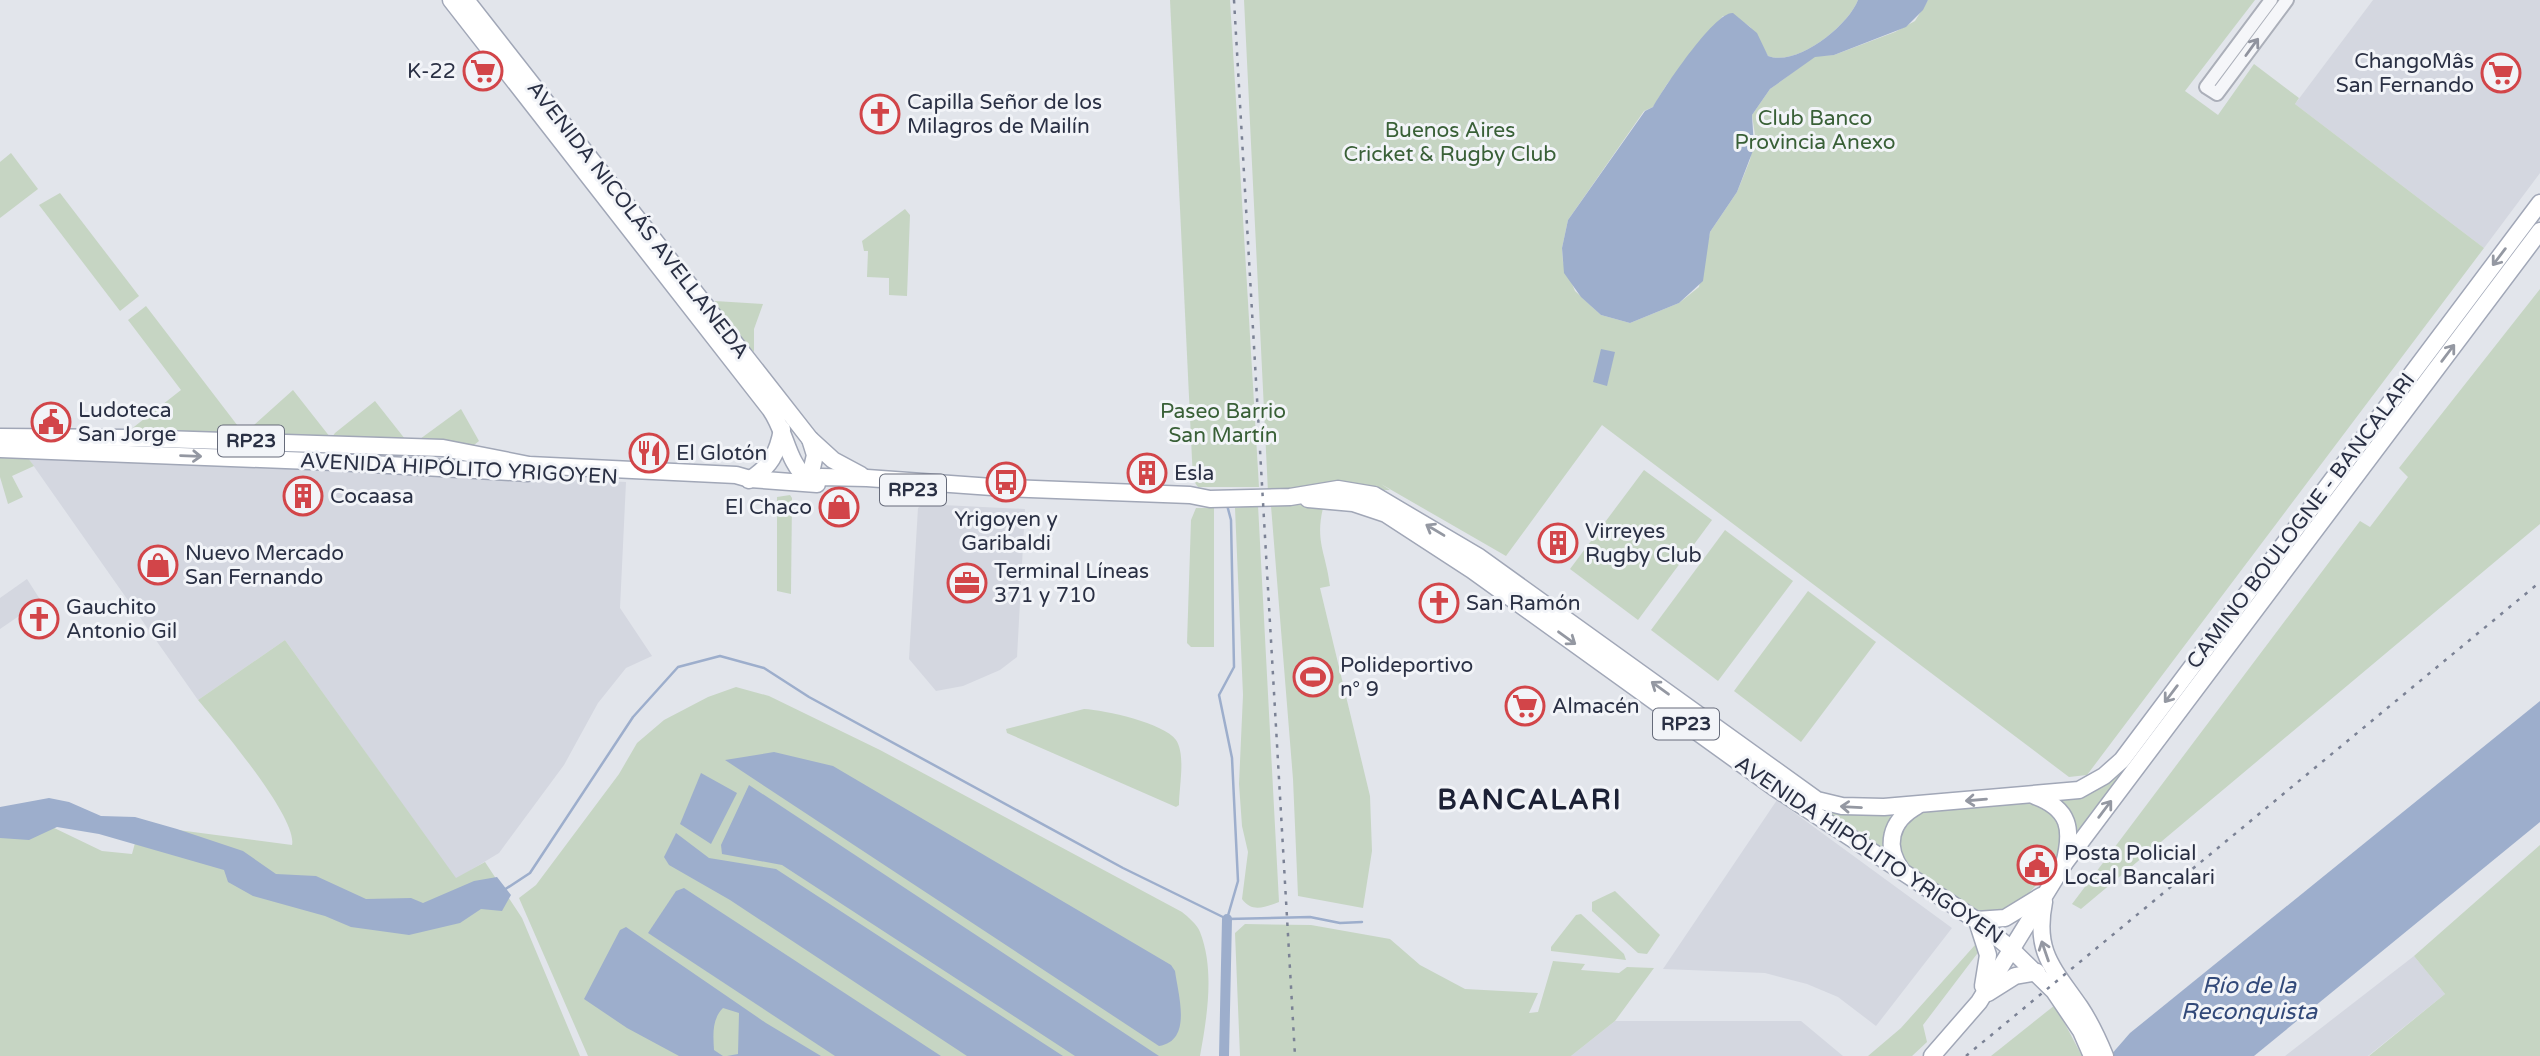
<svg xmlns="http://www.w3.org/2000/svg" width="2540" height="1056" viewBox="0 0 2540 1056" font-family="'Varela Round',sans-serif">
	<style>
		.built { fill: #d4d7e0 }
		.green { fill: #c6d5c3 }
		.water { fill: #9daecc }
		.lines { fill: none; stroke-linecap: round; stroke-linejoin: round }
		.stream { stroke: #9daecc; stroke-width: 2.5 }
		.canal { stroke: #9daecc; stroke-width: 10 }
		.minor-casing { stroke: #abafb9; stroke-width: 16 }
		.major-casing { stroke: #a1a7b7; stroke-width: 19 }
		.minor { stroke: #f5f6f9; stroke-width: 12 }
		.major { stroke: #fff; stroke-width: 16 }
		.rail { stroke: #7b8295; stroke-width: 2.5; stroke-dasharray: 3.5 7; stroke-linecap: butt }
		.oneway { stroke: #90939e }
		.oneway2 { stroke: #9498a2 }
		.labels { text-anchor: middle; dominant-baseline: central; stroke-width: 6; stroke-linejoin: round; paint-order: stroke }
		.shield { fill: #f2f4f8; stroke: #666b7a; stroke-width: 2 }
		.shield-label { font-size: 19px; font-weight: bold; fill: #2a3044 }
		.poi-label { font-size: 21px; fill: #2a3044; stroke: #f2f4f8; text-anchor: start }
		.park-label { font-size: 21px; fill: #396037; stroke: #f2f4f8 }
		.street-label { font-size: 21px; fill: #2a3044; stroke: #f2f4f8 }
		.water-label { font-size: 23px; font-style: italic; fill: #324979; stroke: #f2f4f8 }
		.district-label { font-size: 28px; font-weight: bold; letter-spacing: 2px; fill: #1c2135; stroke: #f2f4f8 }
	</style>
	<rect width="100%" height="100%" fill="#e2e5eb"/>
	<g class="built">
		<path d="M2373,0H2540V173L2484,248L2295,104Z"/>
		<path d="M28,458L626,482L620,608L652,656L626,668L598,703L564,765L499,853L456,879L285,640L198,700Z"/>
		<path d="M923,504L1025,509L1017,657L1000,670L963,686L936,691L909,659L918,508Z"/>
		<path d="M27,579L41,601L0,629V598Z"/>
		<path d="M1777,800L1952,928L1876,1026L1838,997L1807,984L1765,973L1663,969Z"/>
		<path d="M2414,956L2445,994L2368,1056H2285Z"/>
		<path d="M1615,1021H1801L1843,1056H1571Z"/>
	</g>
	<g class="green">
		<path d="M1170,0H1230L1259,487H1198L1193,480Z"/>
		<path d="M1244,0H1858C1848,26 1797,67 1768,56C1752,30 1756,23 1723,16L1667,84L1653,107L1644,111L1568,220L1562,248L1563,262L1575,291L1601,315L1630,323L1679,303L1699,287L1710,232L1737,192L1750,160L1755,135L1752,115L1770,89L1815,56L1834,55L1895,32L1915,21L1928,0H2255L2185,91L2218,115L2254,64L2299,98L2295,104L2484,248L2087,775L2069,777L1602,425L1506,556L1381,484L1390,490L1268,492Z"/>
		<path d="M11,153L38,189L0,218V162Z"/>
		<path d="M60,193L139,296L120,311L39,205Z"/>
		<path d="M905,209L910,215L907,296L889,295V278L867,277L868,251H864L862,241Z"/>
		<path d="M2540,289V524L2081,909L2072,904L2360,521L2370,527L2408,477L2399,468Z"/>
		<path d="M715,301L763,304L754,329V352L713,308Z"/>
		<path d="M146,306L244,434L293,390L330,437L130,430L181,390L128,320Z"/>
		<path d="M375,401L405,439L332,437L335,433Z"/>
		<path d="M461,409L479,441L474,445L420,439Z"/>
		<path d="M0,456L28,458L34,466L12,476L23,497L8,504L0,477Z"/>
		<path d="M1644,470L1712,520L1638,620L1570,569Z"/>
		<path d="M2336,490L2078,841L2060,801L2087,793Z"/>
		<path d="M790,495L792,498L791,594L777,591V497Z"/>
		<path d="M1324,504C1314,541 1326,552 1330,586L1320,588L1370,796L1372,851L1363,908L1298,896L1293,779L1271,506Z"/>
		<path d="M1258,505L1279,902C1265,907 1252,913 1242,899L1248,852L1242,826L1239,784L1243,695L1235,508Z"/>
		<path d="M1196,508H1214V647H1191L1187,643L1191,520Z"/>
		<path d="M1725,530L1793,581L1718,681L1651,630Z"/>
		<path d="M1808,591L1876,642L1801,742L1734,691Z"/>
		<path d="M285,640L456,878L485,862L522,918L580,1056H0V819L48,825L102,851L132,854L140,825L292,845C298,818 218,724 198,700Z"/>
		<path d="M736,687L769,696L880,750L1182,912C1188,917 1197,924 1200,932C1215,970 1207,1017 1200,1056H588L519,898L536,885L619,774L637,743L664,720L708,697Z"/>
		<path d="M1084,709C1105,710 1164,723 1176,740C1186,755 1179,787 1179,805L1176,807L1007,733L1006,729Z"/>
		<path d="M1795,797L1848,813L1891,814L1887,855Z"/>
		<path d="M2031,803C2054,808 2070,828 2060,852C2053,870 2024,899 2009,912L1979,913L1903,862L1897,842L1901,825L1924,810Z"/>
		<path d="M2540,845V1056H2369L2445,994L2414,956Z"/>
		<path d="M1615,891L1660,935L1647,954L1638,953L1592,911V902Z"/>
		<path d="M1581,914L1624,954L1626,960L1551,951V947L1576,915Z"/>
		<path d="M1245,924L1311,925L1390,939L1420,965L1465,989L1538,993L1529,1013L1538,1012L1553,961L1585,964L1581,970L1619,973L1627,967L1654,968L1615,1021L1571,1056H1240L1235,933Z"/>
		<path d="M1975,945L1980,950L1923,1025L1927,1042L1912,1056H1868L1901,1028Z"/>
		<path d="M2055,1005L2082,1056H1991Z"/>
	</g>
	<g class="water">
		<path d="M1858,0H1928L1923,10L1906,27L1834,55L1815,57L1770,89L1752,115L1754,148L1737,192L1710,232L1703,281L1679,303L1630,323L1601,315L1581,297L1564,273L1562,248L1568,220L1645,111L1653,107C1663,89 1715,11 1733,13L1757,33L1768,56C1797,67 1848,26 1858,0Z"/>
		<path d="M1601,349L1615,352L1607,386L1593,382Z"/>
		<path d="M2540,701V822L2254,1056H2110L2130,1033Z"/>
		<path d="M774,752L833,766L1171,965L1175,971C1178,994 1193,1041 1159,1046L725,760Z"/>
		<path d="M701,773L737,793L711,844L680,824Z"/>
		<path d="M749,785L1159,1056H1075L782,865L722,854L721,845Z"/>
		<path d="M49,798L69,802L101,816L135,817L177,829L243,851L276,874L316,876L366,899L411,898L423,903L474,881L497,877L511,895L502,911L481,909L460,923L409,935L351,927L325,916L253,896L228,882L224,870L99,834L57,827L29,840L0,838V807Z"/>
		<path d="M676,833L709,858L776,869L1063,1056H967L730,900L669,865L664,857Z"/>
		<path d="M684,888L941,1056H835L648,933L676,891Z"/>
		<path d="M626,927L766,1023L821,1056H727L738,1054L739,1013L723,1008C712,1019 713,1034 714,1050L723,1056H679L627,1028L584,999L620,930Z"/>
	</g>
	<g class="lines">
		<g class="stream">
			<path d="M504,890L530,873L633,717L678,667L720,656L764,668L809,697L1123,868L1227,919L1310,917L1340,923L1362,922"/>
			<path d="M1227,919L1238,881L1232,758L1219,695L1234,667L1231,520L1227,505"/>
		</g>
		<path class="canal" d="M1224,1056L1227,919"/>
		<defs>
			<path id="minor" d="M2271,0L2206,87L2217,94L2287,0"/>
			<g id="major">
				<path d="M451,0L770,409C787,433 786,461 809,481"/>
				<path d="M466,0L810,439L833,460L861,475"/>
				<path d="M0,437L131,438L443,448L529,465L736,475L750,479L817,484"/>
				<path d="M0,449L336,462L528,473"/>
				<path d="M749,480C770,467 778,453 782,429"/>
				<path d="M809,481L821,477L867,478L1006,488L1190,495L1210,499L1290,497L1338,489L1374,495L1479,557L1817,800L1842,806L1884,807L2079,790L2104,776L2122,760L2540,203"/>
				<path d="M809,481L815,455L810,439"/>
				<path d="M1308,499L1353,503L1386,514L1472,570L1775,788L1976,920L2010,948L2054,991L2081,1031L2092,1056"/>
				<path d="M2064,864L2540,231"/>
				<path d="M1902,871C1884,846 1890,821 1917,806"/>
				<path d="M2044,902C2034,952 2053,968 2080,1007C2090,1022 2098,1039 2105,1056"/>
				<path d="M1976,920L2005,918L2041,896"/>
				<path d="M1978,924L1988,955L1983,986"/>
				<path d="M1988,993L2015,976L2037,972"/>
				<path d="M1932,1056L1979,1002L2064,864C2073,829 2070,809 2035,796"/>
			</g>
		</defs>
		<use href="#minor" class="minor-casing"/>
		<use href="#major" class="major-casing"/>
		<use href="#minor" class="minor"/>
		<use href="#major" class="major"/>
		<g class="rail">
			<path d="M1234,0L1295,1056"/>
			<path d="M1966,1056L2540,582"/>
		</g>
	</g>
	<defs><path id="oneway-shaft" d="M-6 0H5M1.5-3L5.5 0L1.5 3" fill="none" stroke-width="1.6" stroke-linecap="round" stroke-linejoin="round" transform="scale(1.75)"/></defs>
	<use class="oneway" href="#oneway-shaft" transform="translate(2252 47) rotate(-54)"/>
	<g class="oneway2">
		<use href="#oneway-shaft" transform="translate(2499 257) rotate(127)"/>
		<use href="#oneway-shaft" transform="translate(2448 353) rotate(-53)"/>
		<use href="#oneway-shaft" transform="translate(191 456) rotate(2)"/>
		<use href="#oneway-shaft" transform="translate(1435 530) rotate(-149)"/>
		<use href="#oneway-shaft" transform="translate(1567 638) rotate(36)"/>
		<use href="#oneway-shaft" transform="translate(1660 688) rotate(-144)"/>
		<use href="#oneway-shaft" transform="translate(2171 694) rotate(127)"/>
		<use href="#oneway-shaft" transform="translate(1976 800) rotate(175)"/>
		<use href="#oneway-shaft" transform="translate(1851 807) rotate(-177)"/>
		<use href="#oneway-shaft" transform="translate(2105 809) rotate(-53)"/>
		<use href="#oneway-shaft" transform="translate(2045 951) rotate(-109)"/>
	</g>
	<defs>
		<symbol id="supermarket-ring" viewBox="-11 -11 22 22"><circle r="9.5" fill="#f2f4f8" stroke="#d24549" stroke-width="1.5"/><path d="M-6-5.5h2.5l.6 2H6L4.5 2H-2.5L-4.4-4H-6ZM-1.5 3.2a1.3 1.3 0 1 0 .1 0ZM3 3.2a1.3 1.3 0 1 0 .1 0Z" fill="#d24549"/></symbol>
		<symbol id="church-ring" viewBox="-11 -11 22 22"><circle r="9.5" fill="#f2f4f8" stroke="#d24549" stroke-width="1.5"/><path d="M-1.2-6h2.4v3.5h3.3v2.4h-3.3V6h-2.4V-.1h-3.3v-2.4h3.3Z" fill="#d24549"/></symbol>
		<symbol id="civic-ring" viewBox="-11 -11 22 22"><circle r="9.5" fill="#f2f4f8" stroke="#d24549" stroke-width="1.5"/><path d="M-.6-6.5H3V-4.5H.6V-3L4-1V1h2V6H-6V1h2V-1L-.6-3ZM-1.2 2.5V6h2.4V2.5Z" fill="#d24549"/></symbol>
		<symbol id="restaurant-ring" viewBox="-11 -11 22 22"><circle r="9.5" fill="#f2f4f8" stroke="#d24549" stroke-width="1.5"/><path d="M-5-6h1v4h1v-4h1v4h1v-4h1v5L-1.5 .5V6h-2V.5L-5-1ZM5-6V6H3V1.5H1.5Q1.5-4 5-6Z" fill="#d24549"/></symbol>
		<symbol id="building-ring" viewBox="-11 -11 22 22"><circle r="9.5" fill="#f2f4f8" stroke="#d24549" stroke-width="1.5"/><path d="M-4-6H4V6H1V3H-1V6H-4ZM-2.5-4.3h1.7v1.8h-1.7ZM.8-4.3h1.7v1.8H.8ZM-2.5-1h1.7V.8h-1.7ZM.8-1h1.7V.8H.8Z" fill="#d24549"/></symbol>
		<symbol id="bus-ring" viewBox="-11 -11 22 22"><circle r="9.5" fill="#f2f4f8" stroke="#d24549" stroke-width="1.5"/><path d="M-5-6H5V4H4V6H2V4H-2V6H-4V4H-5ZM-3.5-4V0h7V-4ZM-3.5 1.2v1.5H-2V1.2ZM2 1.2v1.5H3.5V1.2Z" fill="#d24549"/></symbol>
		<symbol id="shop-ring" viewBox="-11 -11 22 22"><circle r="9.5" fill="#f2f4f8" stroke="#d24549" stroke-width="1.5"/><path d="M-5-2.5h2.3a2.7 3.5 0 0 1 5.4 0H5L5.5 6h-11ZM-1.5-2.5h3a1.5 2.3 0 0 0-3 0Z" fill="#d24549"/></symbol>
		<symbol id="office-ring" viewBox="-11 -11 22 22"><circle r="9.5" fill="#f2f4f8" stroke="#d24549" stroke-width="1.5"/><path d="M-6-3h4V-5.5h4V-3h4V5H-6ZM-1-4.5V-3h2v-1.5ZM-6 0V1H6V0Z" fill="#d24549"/></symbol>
		<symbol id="stadium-ring" viewBox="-11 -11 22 22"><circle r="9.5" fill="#f2f4f8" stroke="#d24549" stroke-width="1.5"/><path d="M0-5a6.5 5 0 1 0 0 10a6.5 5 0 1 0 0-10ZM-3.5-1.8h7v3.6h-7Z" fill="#d24549"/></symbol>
	</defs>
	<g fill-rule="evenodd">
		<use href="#supermarket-ring" x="461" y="49" width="44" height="44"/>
		<use href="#supermarket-ring" x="2479" y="51" width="44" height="44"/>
		<use href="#church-ring" x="858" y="92" width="44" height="44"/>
		<use href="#civic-ring" x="29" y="400" width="44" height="44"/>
		<use href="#restaurant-ring" x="627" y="431" width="44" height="44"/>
		<use href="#building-ring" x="1125" y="451" width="44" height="44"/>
		<use href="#bus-ring" x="984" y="460" width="44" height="44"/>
		<use href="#building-ring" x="281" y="474" width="44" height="44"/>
		<use href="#shop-ring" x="817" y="485" width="44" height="44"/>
		<use href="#building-ring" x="1536" y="521" width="44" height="44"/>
		<use href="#shop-ring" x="136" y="543" width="44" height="44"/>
		<use href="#office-ring" x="945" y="561" width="44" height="44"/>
		<use href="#church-ring" x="1417" y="581" width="44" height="44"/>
		<use href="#church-ring" x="17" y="597" width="44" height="44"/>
		<use href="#stadium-ring" x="1291" y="655" width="44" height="44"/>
		<use href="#supermarket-ring" x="1503" y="684" width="44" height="44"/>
		<use href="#civic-ring" x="2015" y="843" width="44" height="44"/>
	</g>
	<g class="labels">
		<g class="shield">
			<rect x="218" y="425.5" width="66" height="31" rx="5"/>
			<rect x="880" y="474.5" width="66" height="31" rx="5"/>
			<rect x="1653" y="708.5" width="66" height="31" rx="5"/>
		</g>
		<g class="shield-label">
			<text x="251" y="441">RP23</text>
			<text x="913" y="490">RP23</text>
			<text x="1686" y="724">RP23</text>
		</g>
		<g class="poi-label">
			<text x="2474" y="61" text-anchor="end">ChangoMâs<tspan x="2474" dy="24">San Fernando</tspan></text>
			<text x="456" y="71" text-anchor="end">K-22</text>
			<text x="907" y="102">Capilla Señor de los<tspan x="907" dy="24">Milagros de Mailín</tspan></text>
			<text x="78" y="410">Ludoteca<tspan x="78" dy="24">San Jorge</tspan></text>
			<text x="676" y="453">El Glotón</text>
			<text x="1174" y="473">Esla</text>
			<text x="330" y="496">Cocaasa</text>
			<text x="812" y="507" text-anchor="end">El Chaco</text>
			<text x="1006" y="519" text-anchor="middle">Yrigoyen y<tspan x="1006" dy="24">Garibaldi</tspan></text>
			<text x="1585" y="531">Virreyes<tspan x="1585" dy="24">Rugby Club</tspan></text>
			<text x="185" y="553">Nuevo Mercado<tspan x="185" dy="24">San Fernando</tspan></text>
			<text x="994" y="571">Terminal Líneas<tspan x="994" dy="24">371 y 710</tspan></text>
			<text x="1466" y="603">San Ramón</text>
			<text x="66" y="607">Gauchito<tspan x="66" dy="24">Antonio Gil</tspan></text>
			<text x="1340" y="665">Polideportivo<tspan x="1340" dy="24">n° 9</tspan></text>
			<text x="1552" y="706">Almacén</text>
			<text x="2064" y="853">Posta Policial<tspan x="2064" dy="24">Local Bancalari</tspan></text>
		</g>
		<g class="park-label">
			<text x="1815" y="118">Club Banco<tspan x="1815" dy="24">Provincia Anexo</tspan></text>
			<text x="1450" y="130">Buenos Aires<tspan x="1450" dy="24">Cricket &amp; Rugby Club</tspan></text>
			<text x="1223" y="411">Paseo Barrio<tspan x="1223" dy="24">San Martín</tspan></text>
		</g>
		<g class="street-label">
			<text transform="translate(638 220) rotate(52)">AVENIDA NICOLÁS AVELLANEDA</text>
			<text transform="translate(459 469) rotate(3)">AVENIDA HIPÓLITO YRIGOYEN</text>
			<text transform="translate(2301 521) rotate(-53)">CAMINO BOULOGNE - BANCALARI</text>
			<text transform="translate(1869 850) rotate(34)">AVENIDA HIPÓLITO YRIGOYEN</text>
		</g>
		<g class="water-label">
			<text x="2249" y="986">Río de la<tspan x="2249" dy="26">Reconquista</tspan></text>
		</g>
		<g class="district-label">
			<text x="1530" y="800">BANCALARI</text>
		</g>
	</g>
</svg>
